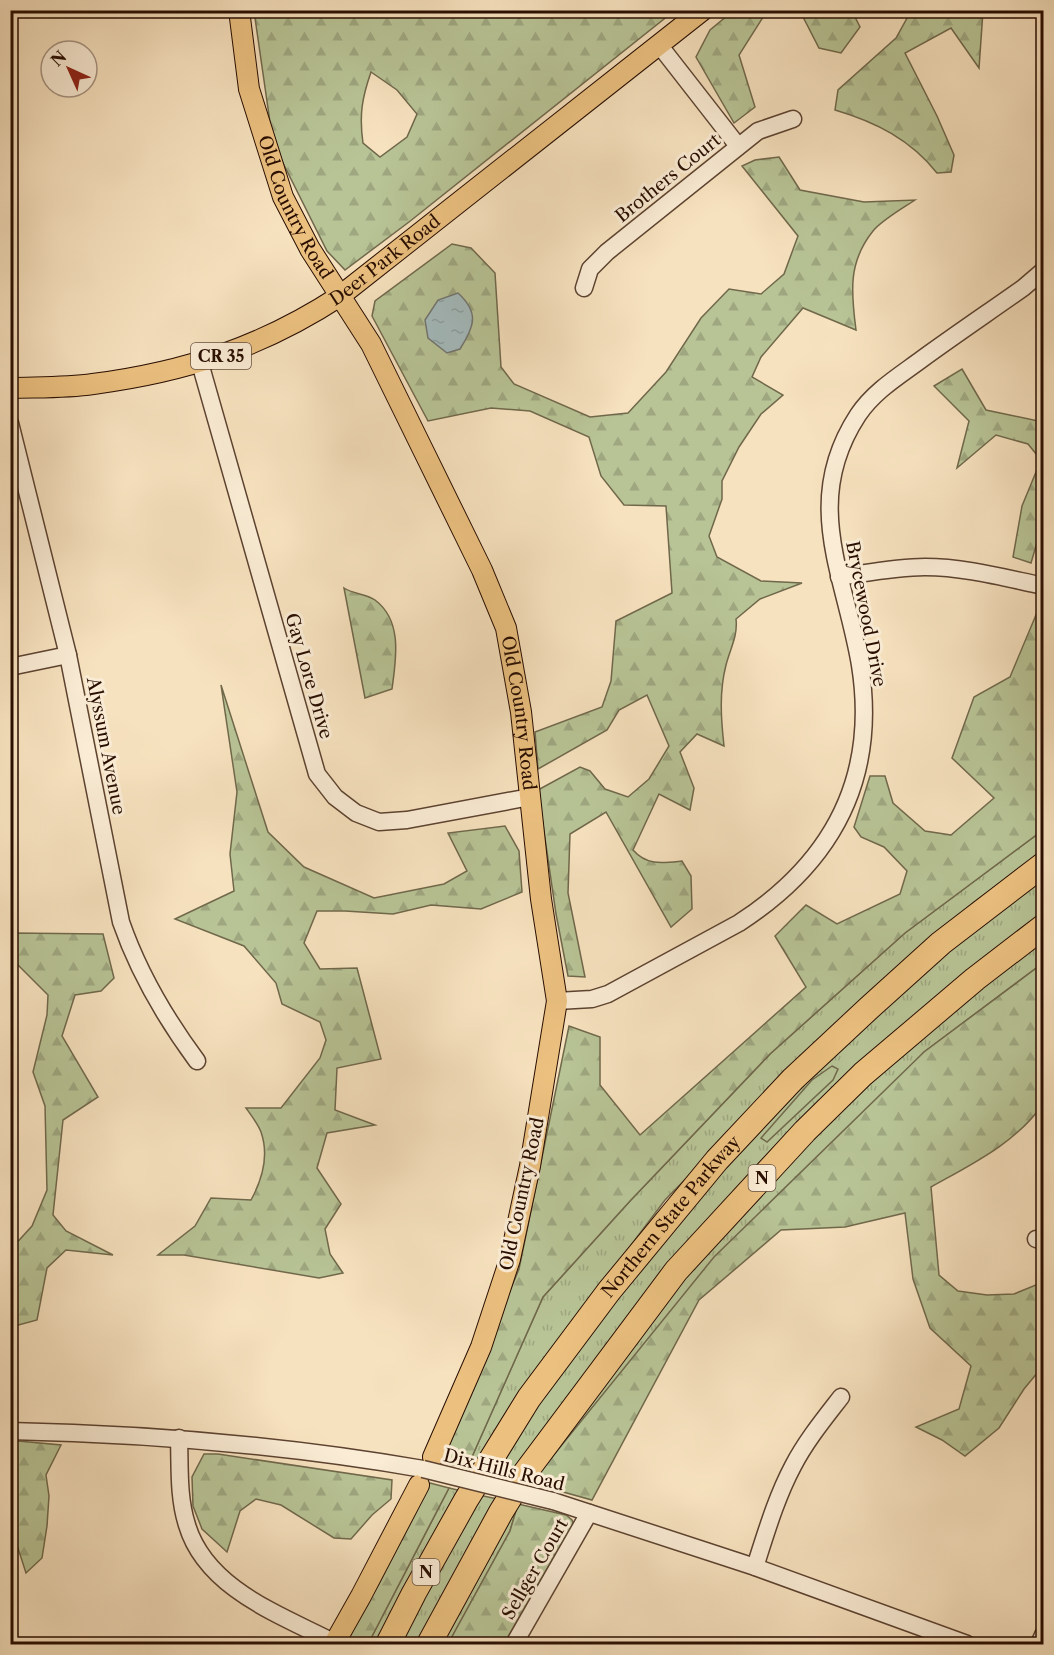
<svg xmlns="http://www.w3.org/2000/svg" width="1054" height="1655" viewBox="0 0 1054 1655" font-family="'Libre Caslon Text',serif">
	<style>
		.grass { fill: url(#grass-tufts); stroke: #70684b; stroke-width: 1.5 }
		.forest { fill: url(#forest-firs); stroke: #70684b; stroke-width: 1.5; fill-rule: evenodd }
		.water { fill: url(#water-ripples); stroke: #727571; stroke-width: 1.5 }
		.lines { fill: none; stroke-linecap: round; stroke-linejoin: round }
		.minor-casing { stroke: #5c4230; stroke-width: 19 }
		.major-casing { stroke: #280d00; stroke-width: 22 }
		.highway-casing { stroke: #280d00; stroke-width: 26 }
		.minor { stroke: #faecd5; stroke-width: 16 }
		.major { stroke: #ecc180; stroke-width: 20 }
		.highway { stroke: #ecc180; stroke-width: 24 }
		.minor-bridge-casing { stroke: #5c4230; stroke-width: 19; stroke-linecap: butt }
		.minor-bridge { stroke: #faecd5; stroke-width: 16 }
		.labels { text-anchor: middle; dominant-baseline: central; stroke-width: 6; stroke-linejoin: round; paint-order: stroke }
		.shield { fill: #faecd5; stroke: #675040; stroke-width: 1.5 }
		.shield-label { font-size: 16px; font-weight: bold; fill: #280d00 }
		.street-label { font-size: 18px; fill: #280d00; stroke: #faecd5 }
	</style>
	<defs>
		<pattern id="grass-tufts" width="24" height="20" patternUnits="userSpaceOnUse" patternTransform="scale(1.5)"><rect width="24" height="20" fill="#b8c496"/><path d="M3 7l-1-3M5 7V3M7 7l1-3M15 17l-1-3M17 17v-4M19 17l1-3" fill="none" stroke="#9ea780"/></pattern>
		<pattern id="forest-firs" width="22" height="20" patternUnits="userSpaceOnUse" patternTransform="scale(1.5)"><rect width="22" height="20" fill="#b8c496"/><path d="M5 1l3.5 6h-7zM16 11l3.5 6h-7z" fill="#9ea780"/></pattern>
		<pattern id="water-ripples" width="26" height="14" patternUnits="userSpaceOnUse" patternTransform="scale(1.5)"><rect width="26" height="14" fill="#a3babd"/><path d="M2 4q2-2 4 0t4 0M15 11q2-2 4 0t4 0" fill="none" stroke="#8c9fa1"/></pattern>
	</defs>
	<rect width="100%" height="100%" fill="#f7e2bf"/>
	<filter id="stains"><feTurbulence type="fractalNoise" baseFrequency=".00333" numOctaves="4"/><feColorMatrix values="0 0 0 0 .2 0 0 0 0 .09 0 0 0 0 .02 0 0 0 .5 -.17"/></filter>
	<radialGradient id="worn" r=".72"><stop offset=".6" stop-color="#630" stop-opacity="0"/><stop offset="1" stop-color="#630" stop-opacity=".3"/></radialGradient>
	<g class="grass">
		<path d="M1043,830V852L974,902L871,990L665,1200L558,1342L475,1470L467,1468L543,1297L630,1201L770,1054L905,933Z"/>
		<path d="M1043,878V914L936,999L791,1132L510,1478L493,1474L576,1348L766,1115L914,977Z"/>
		<path d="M1043,939V963L924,1052L531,1483L697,1260L803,1148L893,1060Z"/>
		<path d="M449,1488L466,1492L381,1644H368Z"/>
		<path d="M479,1495L502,1500L420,1644H399Z"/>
		<path d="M518,1504L510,1531L448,1644H438Z"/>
	</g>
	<g class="forest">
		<path d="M254,11H674L409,222L345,270L327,251L273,143ZM371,72L397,90L417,114L407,137L380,157L363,143C359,115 362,98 371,72Z"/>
		<path d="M733,11H767L739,55L755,107L734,123L696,57L710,30Z"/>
		<path d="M800,11H852L860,27L841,53L819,48Z"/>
		<path d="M911,11H983L979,68L951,28L905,53L937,116L954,155L951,172L937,173C911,140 876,122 835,110L838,90L896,38Z"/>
		<path d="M779,157L800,190L864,202L915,200C903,208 882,220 873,231C848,262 851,292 856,330L803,308L761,357L752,377L783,395L761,414L739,447L722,481V499L709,536L717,557L761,581L802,583L760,599L736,619C738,636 730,649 726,665C719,692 721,719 724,746L697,734L680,752L694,788L690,810L659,794L633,850C647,866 663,863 682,861L691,876L692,909L671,927L606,812L570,834L568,893L585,977L568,976L556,914L538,790L580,767L590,771L605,789L628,797L649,779L669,746L647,695L619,710L607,730L538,769L535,732L602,707L611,681L616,621L672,593L666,506L624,505L601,476L589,437L530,411L491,408L428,421L372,316L375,301L452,244L471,248L495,273L501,367L514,384L590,417L628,413L666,372L701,318L729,289L761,294L784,274L798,236L742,166L755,160Z"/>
		<path d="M962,369L986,410L1038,421L1043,419V522L1031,563L1013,557L1022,506L1041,460L1028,444L996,435L957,468L969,421L934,386Z"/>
		<path d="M344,588C353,594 367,594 375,600C403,621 396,659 392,689L365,698Z"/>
		<path d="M1041,603H1043V830L905,933L770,1054L630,1201L543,1297L467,1468L439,1462L519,1269L569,1026L600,1037V1085L640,1135L806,987L775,936L806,905L837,924L900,894L907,871L884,847L861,837L854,827L870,776H885L893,803L925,831L951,835L994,798L952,758L974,697L1010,677Z"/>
		<path d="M221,685L268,832L304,867L374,898L444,884L467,871L448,833L505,826L519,851L522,892L481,909L431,905L393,914L345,911H317L304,943L320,969L357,968L381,1059L337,1068L335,1110L375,1125L327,1133L317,1168L341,1204L325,1229L330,1254L343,1273L319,1278L184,1255H158L195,1226L211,1198L251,1200C262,1180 269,1155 261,1132C258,1124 251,1115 246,1108H281L320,1058L326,1040L320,1022L282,1004L276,983L244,946L175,919L234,891L230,854L237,792Z"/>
		<path d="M11,933L103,934L114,978L101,991L75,995L62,1036L98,1097L63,1120L53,1215L66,1231L113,1255L66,1250L47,1268L37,1320L11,1327V1249L32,1226L47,1190L45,1106L33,1072L47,1015L48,995L11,958Z"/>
		<path d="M1043,963V1104C1016,1143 972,1164 931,1187L939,1275L958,1291L987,1295L1014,1294L1043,1282V1366L1024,1389L999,1428L965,1456L942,1440L916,1427L959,1409L971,1366L930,1328L913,1279L905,1213L845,1227L781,1230L699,1300L592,1500L531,1483L714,1257L924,1052Z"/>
		<path d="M832,1066L838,1069L833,1080L767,1142L761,1138L812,1080Z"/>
		<path d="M18,1441L61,1445L46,1475L49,1496L47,1526L42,1558L26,1573L16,1542L11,1536V1460Z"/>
		<path d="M204,1454H218L392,1480L391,1499L372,1515L351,1539L334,1538L281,1505L256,1499L240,1511L227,1552L202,1529L193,1506L192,1477Z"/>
		<path d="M430,1483L449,1488L368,1644H345L379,1584Z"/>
		<path d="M518,1504L566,1515L572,1520L574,1525L507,1644H448L510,1531Z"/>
	</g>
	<path class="water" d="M458,293C480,313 474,327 460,349L447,353L428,338L425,320L438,300Z"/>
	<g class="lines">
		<defs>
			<g id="minor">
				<path d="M660,46L738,146"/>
				<path d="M584,288L590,269L607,252L758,131L793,119"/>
				<path d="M200,363L317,774L335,797L356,813L379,822L407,820L530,797"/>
				<path d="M10,423L68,655L121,922C138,971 166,1019 197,1061"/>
				<path d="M839,577C867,573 896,567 925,567C965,567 1005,578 1044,586"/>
				<path d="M10,667L68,655"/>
				<path d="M557,1001L592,999L608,994L739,923C833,862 878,778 860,665C845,575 801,502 858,415C874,391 899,376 922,359C955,335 989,312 1023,288L1044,270"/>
				<path d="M1036,1239L1044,1240"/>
				<path d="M10,1431C151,1434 285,1445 423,1469"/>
				<path d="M179,1438C180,1467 178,1497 187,1525C206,1589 281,1615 335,1643"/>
				<path d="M553,1501L755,1567L967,1644"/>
				<path d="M755,1567C766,1533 776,1498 793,1466C806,1441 824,1419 841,1397"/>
				<path d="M514,1644L589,1513"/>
				<path d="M1039,1644L1044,1633"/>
			</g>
			<g id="major">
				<path id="s1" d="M239,10L249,89L283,197L310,249L371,344L482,570L506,628L521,712L541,899L557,1001L530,1166L510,1259L481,1347L433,1457"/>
				<path id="s2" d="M10,388C38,387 66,388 93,384C185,372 262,347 340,296L703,10"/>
				<path d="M334,1644L361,1596L419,1485"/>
			</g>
			<g id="highway">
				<path id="s3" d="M388,1644L414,1593L466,1500L529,1398L609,1291L717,1160L793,1079L869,1008L941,943L1044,864"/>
				<path d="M429,1644L501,1512L525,1473L676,1271L805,1131L863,1074L975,979L1044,926"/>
			</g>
		</defs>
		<use href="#minor" class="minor-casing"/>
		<use href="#major" class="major-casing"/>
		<use href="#highway" class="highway-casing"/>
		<use href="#minor" class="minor"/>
		<use href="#major" class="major"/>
		<use href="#highway" class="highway"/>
		<defs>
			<path id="minor-bridge" d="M423,1469L553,1501"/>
		</defs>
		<use href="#minor-bridge" class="minor-bridge-casing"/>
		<use href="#minor-bridge" class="minor-bridge"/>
	</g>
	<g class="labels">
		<g class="shield">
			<rect x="191" y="343" width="60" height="26" rx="4.5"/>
			<rect x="748.5" y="1165" width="27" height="26" rx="4.5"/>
			<rect x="412.5" y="1559" width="27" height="26" rx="4.5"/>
		</g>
		<g class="shield-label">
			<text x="221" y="356">CR 35</text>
			<text x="762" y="1178">N</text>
			<text x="426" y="1572">N</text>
		</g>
		<g class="street-label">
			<text transform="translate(668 178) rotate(-39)">Brothers Court</text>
			<text stroke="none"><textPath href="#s1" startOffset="207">Old Country Road</textPath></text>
			<text stroke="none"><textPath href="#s2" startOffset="405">Deer Park Road</textPath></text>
			<text transform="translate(866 614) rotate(79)">Brycewood Drive</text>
			<text transform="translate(309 676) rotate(74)">Gay Lore Drive</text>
			<text stroke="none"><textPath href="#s1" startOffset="765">Old Country Road</textPath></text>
			<text transform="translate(106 746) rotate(79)">Alyssum Avenue</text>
			<text transform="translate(522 1194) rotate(-78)">Old Country Road</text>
			<text stroke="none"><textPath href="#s3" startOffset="514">Northern State Parkway</textPath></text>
			<text transform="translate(504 1470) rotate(14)">Dix Hills Road</text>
			<text transform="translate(535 1569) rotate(-60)">Sellger Court</text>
		</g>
	</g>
	<rect width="1054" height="1655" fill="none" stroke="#f7e2bf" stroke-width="36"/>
	<rect x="12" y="12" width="1030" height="1631" fill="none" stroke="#280d00" stroke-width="3"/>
	<rect x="18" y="18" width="1018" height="1619" fill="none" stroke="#280d00" stroke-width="1.5"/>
	<g transform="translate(69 69) rotate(315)"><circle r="28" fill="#faecd5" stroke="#a69380" stroke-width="1.5"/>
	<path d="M0-4.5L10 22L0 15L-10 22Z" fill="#8f2418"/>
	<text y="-9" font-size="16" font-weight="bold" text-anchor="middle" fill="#280d00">N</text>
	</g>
	<rect width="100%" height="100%" filter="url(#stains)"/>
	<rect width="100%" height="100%" fill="url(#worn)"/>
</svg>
